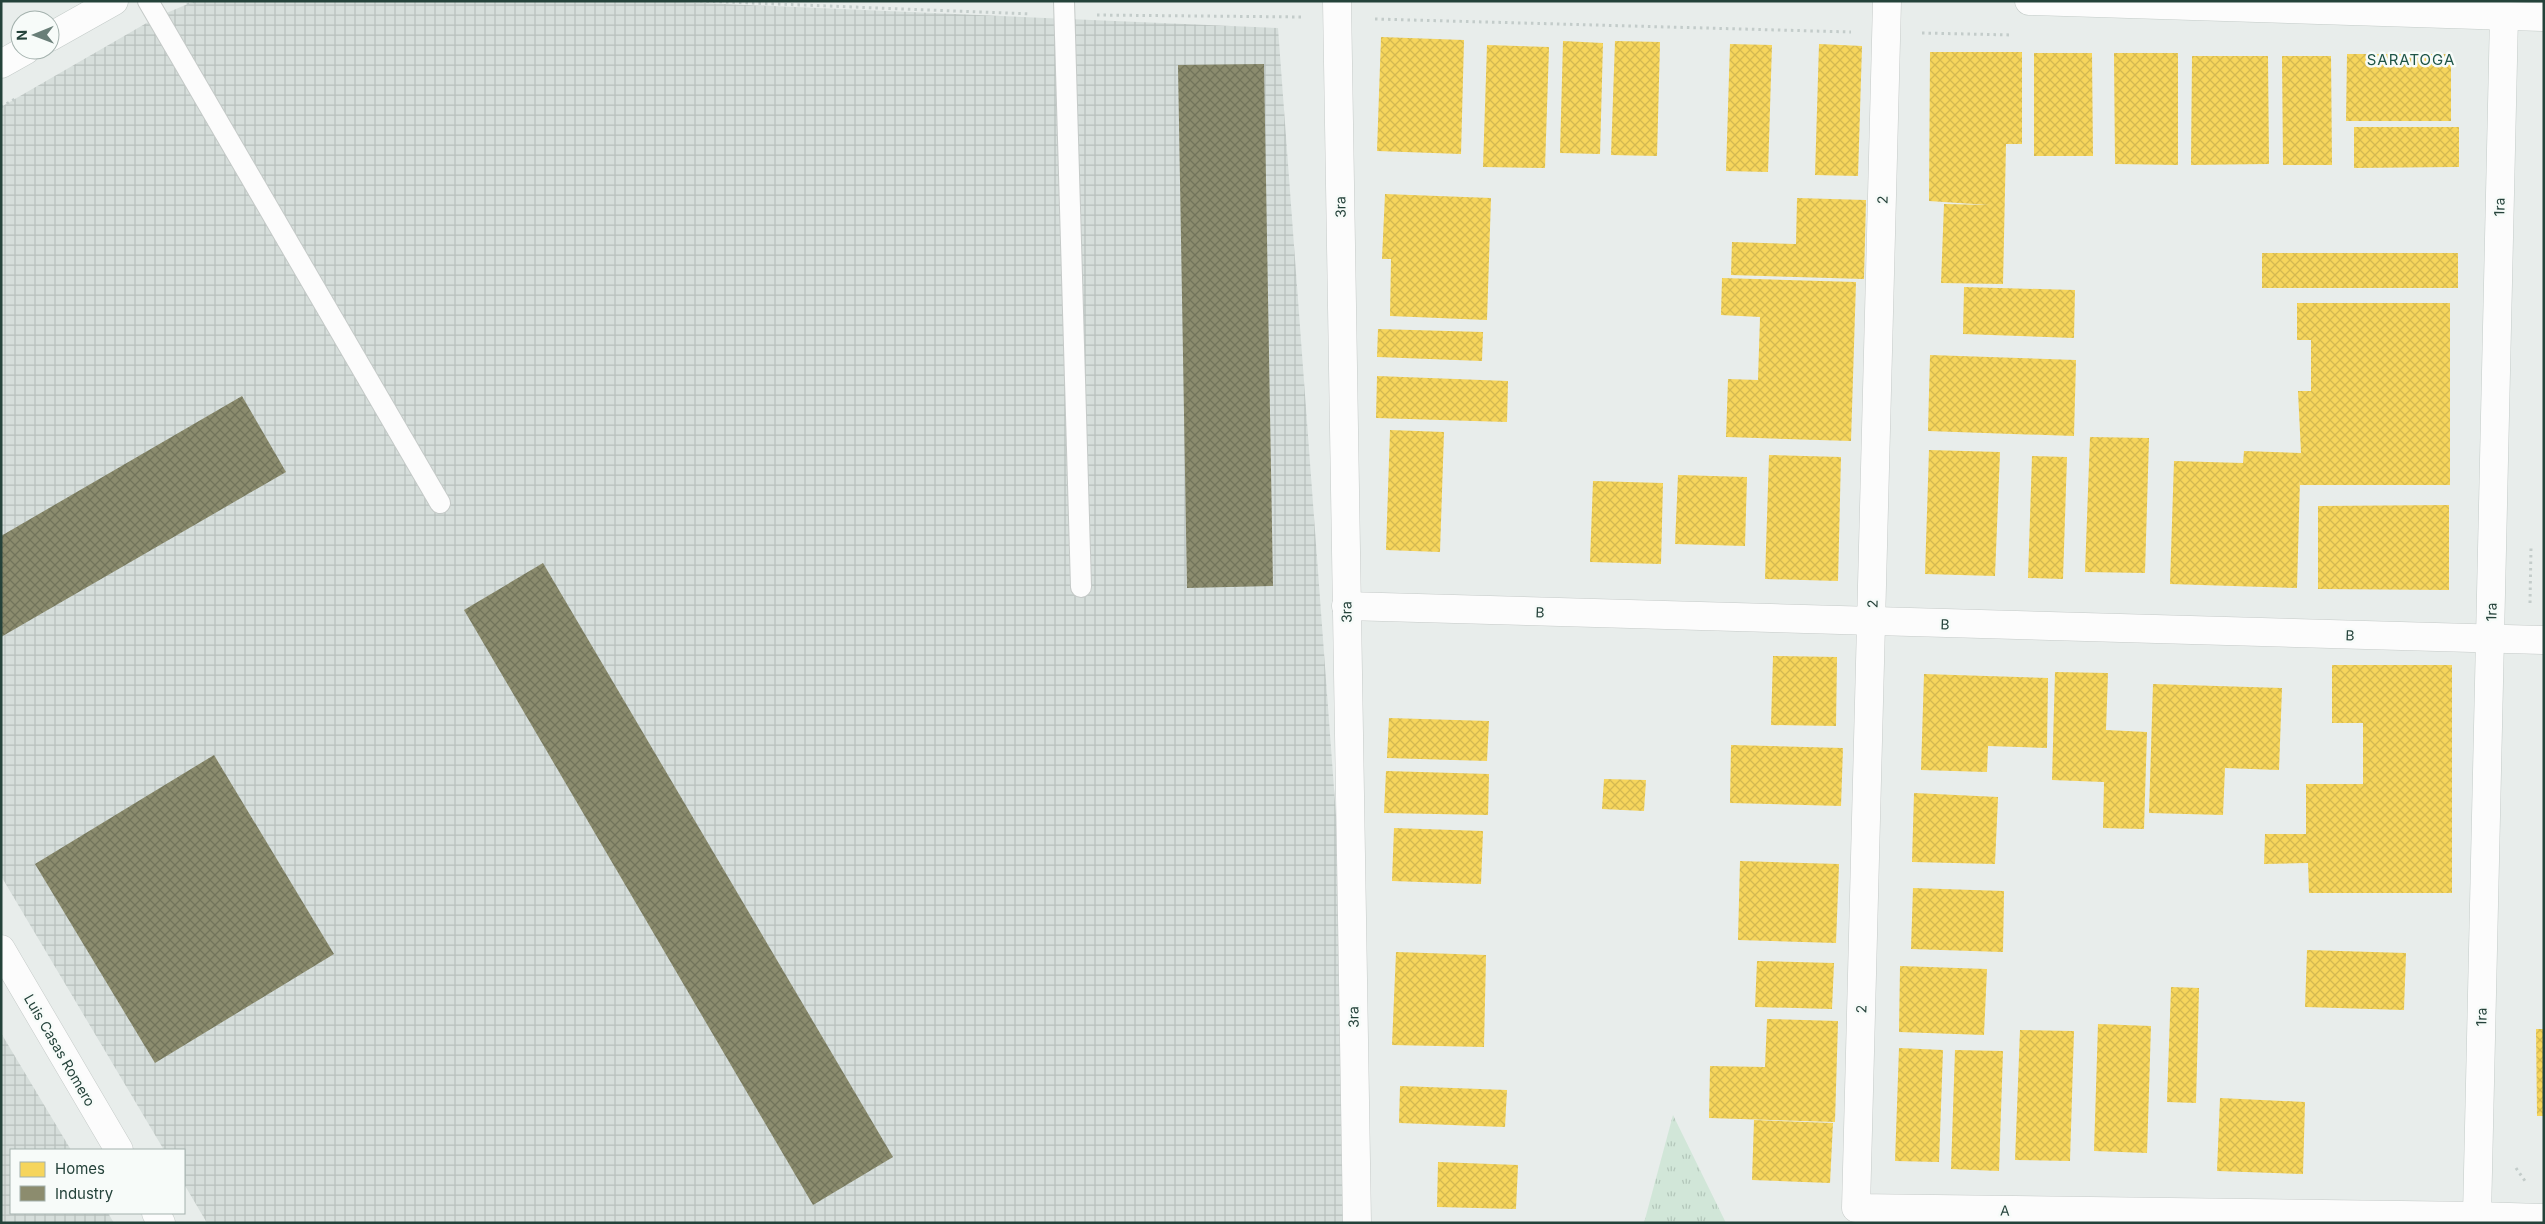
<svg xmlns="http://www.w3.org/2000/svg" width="2545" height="1224" viewBox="0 0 2545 1224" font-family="Inter,sans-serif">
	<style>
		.industrial { fill: url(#industrial-grid) }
		.grass { fill: url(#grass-tufts) }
		.homes { fill: url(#homes-cross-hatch) }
		.industry { fill: url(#industry-cross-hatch) }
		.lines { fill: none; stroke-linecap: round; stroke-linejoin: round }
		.lane-casing { stroke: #c5cac8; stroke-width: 22 }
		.street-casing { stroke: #c5cac8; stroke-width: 29 }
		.secondary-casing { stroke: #c3cbc8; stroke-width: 29 }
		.path { stroke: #c3ccca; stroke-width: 3; stroke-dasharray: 2.5 4; stroke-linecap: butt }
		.lane { stroke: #fcfcfc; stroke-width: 20 }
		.street { stroke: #fcfcfc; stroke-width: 28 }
		.secondary { stroke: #fcfcfc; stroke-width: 28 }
		.labels { text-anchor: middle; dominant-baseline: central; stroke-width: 5; stroke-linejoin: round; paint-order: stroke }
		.street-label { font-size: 14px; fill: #24423a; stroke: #f7fbf9 }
		.neighbourhood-label { font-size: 15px; letter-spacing: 1px; fill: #1f5548; stroke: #f7fbf9 }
	</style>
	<defs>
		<pattern id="industrial-grid" width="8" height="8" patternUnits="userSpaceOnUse" patternTransform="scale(1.25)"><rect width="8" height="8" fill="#d6dedb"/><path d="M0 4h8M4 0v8" fill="none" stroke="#b8c0bd"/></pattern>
		<pattern id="grass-tufts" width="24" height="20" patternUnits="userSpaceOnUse" patternTransform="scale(1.25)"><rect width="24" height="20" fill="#d1e6d8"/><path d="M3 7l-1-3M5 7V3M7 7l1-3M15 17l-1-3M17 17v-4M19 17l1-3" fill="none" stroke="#b3c6ba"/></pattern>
		<pattern id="homes-cross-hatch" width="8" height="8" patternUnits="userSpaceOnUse" patternTransform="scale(1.25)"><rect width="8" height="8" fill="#f6d55c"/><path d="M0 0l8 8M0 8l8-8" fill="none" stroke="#d3b851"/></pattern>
		<pattern id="industry-cross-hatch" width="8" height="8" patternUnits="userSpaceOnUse" patternTransform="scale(1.25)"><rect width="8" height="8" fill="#8c8c6e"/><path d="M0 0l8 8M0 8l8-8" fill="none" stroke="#72745b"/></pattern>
	</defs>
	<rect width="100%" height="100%" fill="#e8edeb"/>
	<g class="industrial">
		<path d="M195,1H656L1278,28L1366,1223H207L184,1184V1150H164L1,876V107L157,17Z"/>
		<path d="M1,1033L71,1150H11V1213H108L114,1223H1Z"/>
	</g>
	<path class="grass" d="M1673,1115L1726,1223H1644Z"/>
	<g class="homes">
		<path d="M1381,37L1464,40L1461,154L1377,151Z"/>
		<path d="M1563,41L1603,43L1600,154L1560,153Z"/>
		<path d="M1615,41L1660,42L1657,156L1611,155Z"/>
		<path d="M1730,44L1772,45L1768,172L1726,171Z"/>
		<path d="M1819,44L1862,46L1858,176L1815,175Z"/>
		<path d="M1487,45L1549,47L1545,168L1483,167Z"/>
		<path d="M1930,52H2022V144H2006L2003,284L1941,283L1944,204L1989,205L1929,201Z"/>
		<path d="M2034,53H2092L2093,156H2034Z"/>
		<path d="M2114,53H2178V165L2115,164Z"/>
		<path d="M2347,54H2451V121H2346Z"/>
		<path d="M2192,56H2268L2269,164L2191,165Z"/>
		<path d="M2282,56H2331L2332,165H2283Z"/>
		<path d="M2354,127H2459V167L2354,168Z"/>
		<path d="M1385,194L1491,198L1487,320L1390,316L1391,259H1382Z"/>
		<path d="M1797,198L1866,200L1864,279L1731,275L1732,242L1796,244Z"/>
		<rect x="2262" y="253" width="196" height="35"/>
		<path d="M1722,278L1856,282L1851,441L1726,437L1728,379L1758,380L1760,317L1721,315Z"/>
		<path d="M1964,287L2075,290L2074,338L1963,334Z"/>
		<path d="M2297,303H2450V485H2300V478L2297,588L2170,584L2174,461L2243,463L2244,451L2301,453L2298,391H2311V340H2297Z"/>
		<path d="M1378,329L1483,332L1482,361L1377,357Z"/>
		<path d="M1930,355L2076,360L2074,436L1928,431Z"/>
		<path d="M1377,376L1508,381L1507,422L1376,418Z"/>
		<path d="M1390,430L1444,432L1440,552L1386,550Z"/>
		<path d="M2090,437L2149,438L2145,573L2085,572Z"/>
		<path d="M1929,450L2000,452L1995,576L1925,574Z"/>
		<path d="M1769,455L1841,457L1838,581L1765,579Z"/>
		<path d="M2032,456L2067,457L2063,579L2028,578Z"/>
		<path d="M1678,475L1747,477L1745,546L1675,544Z"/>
		<path d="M1593,481L1663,483L1661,564L1590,562Z"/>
		<path d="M2449,505V590L2318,589V506Z"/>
		<path d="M1773,656L1837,657L1836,726L1771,725Z"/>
		<path d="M2332,665H2452V893H2309L2308,863L2264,864L2265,834H2306V784H2363V723H2332Z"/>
		<path d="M2055,672L2108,673L2106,730L2147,732L2144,829L2103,828L2104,782L2052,780Z"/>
		<path d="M1924,674L2048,678L2047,748L1988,746L1987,772L1921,770Z"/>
		<path d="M2153,684L2282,688L2279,770L2225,768L2223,815L2149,813Z"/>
		<path d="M1389,718L1489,721L1487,761L1387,758Z"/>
		<path d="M1731,745L1843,748L1841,806L1730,803Z"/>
		<path d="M1386,771L1489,774L1488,815L1384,813Z"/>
		<path d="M1604,779L1646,780L1644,811L1602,809Z"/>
		<path d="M1914,793L1998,797L1995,864L1912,862Z"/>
		<path d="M1394,828L1483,831L1481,884L1392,881Z"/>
		<path d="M1740,861L1839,864L1836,943L1738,940Z"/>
		<path d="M1913,888L2004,891L2003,952L1911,949Z"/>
		<path d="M2307,950L2406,953L2404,1010L2305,1007Z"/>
		<path d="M1396,952L1486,955L1484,1047L1392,1045Z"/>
		<path d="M1757,961L1834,963L1832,1009L1755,1007Z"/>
		<path d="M1900,966L1987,969L1984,1035L1899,1032Z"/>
		<path d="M2171,987L2199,988L2196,1103L2167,1102Z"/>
		<path d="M1767,1019L1838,1021L1835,1122L1709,1118L1710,1066L1765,1067Z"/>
		<path d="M2098,1024L2151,1026L2147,1153L2094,1151Z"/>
		<path d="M2536,1029H2544V1116H2537Z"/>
		<path d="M2020,1030L2074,1031L2070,1161L2015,1160Z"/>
		<path d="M1899,1048L1943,1050L1939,1162L1895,1161Z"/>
		<path d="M1955,1050L2003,1051L1999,1171L1951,1169Z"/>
		<path d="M1400,1086L1507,1090L1505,1127L1399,1123Z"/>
		<path d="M2220,1098L2305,1102L2303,1174L2217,1171Z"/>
		<path d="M1754,1120L1833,1123L1830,1183L1752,1180Z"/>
		<path d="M1438,1162L1518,1165L1516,1209L1437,1207Z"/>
	</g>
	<g class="industry">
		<path d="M1264,64L1273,586L1187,588L1178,65Z"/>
		<path d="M242,396L286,472L1,637V536Z"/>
		<path d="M543,563L893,1157L813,1205L464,610Z"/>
		<path d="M214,755L334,954L155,1063L35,864Z"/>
	</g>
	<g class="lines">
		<defs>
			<g id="lane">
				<path d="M148,1L440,503"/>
				<path d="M1064,1L1081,587"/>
			</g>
			<g id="street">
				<path d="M1337,1L1357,1223"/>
				<path d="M1887,1L1856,1208L2477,1216V1223"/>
				<path d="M1346,606L2544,640"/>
				<path d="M1,949L119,1150"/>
				<path d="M156,1213L161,1223"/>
			</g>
			<g id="secondary">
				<path d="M2029,1L2544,17"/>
				<path d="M2504,16L2477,1216L2544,1218"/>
				<path d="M50,37L114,1"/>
				<path d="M1,64L26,50"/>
			</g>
		</defs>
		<use href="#lane" class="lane-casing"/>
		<use href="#street" class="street-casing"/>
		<use href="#secondary" class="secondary-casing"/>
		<g class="path">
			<path d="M700,1L1031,14"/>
			<path d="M187,5L195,1"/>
			<path d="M1097,15L1301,17"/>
			<path d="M1375,19L1851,32"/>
			<path d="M1922,33L2013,35"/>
			<path d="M1,107L15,99"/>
			<path d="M2530,603L2531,547"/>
			<path d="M2516,1168L2525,1181"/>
		</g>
		<use href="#lane" class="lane"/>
		<use href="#street" class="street"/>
		<use href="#secondary" class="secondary"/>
	</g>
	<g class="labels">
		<g class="street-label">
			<text transform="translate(1882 200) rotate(-89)">2</text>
			<text transform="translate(1340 207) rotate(-91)">3ra</text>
			<text transform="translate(2499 207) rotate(-89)">1ra</text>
			<text transform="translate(1872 604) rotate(-89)">2</text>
			<text transform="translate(1346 612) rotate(-91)">3ra</text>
			<text transform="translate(1540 612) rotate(2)">B</text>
			<text transform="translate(2491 612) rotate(-89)">1ra</text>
			<text transform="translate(1945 624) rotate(2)">B</text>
			<text transform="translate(2350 635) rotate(2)">B</text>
			<text transform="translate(1861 1009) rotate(-88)">2</text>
			<text transform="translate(1353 1017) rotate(-91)">3ra</text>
			<text transform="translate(2481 1017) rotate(-89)">1ra</text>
			<text transform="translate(60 1050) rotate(60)">Luis Casas Romero</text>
			<text transform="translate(2005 1210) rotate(1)">A</text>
		</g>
		<g class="neighbourhood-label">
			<text x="2411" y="59">SARATOGA</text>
		</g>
	</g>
	<rect width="2545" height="1224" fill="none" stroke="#24423a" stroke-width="5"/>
	<rect x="10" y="1149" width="175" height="65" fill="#f7fbf9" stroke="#a3b1ad"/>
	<rect x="20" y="1162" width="25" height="15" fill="#f6d55c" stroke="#a3b1ad"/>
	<text x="55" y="1174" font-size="15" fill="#24423a">Homes</text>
	<rect x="20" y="1186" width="25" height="15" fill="#8c8c6e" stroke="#a3b1ad"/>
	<text x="55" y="1199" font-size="15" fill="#24423a">Industry</text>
	<g transform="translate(35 35) rotate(269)"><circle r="24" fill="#f7fbf9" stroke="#a3b1ad"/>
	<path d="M0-4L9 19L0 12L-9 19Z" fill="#697e78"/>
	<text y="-8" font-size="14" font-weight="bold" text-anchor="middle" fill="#24423a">N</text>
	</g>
</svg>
